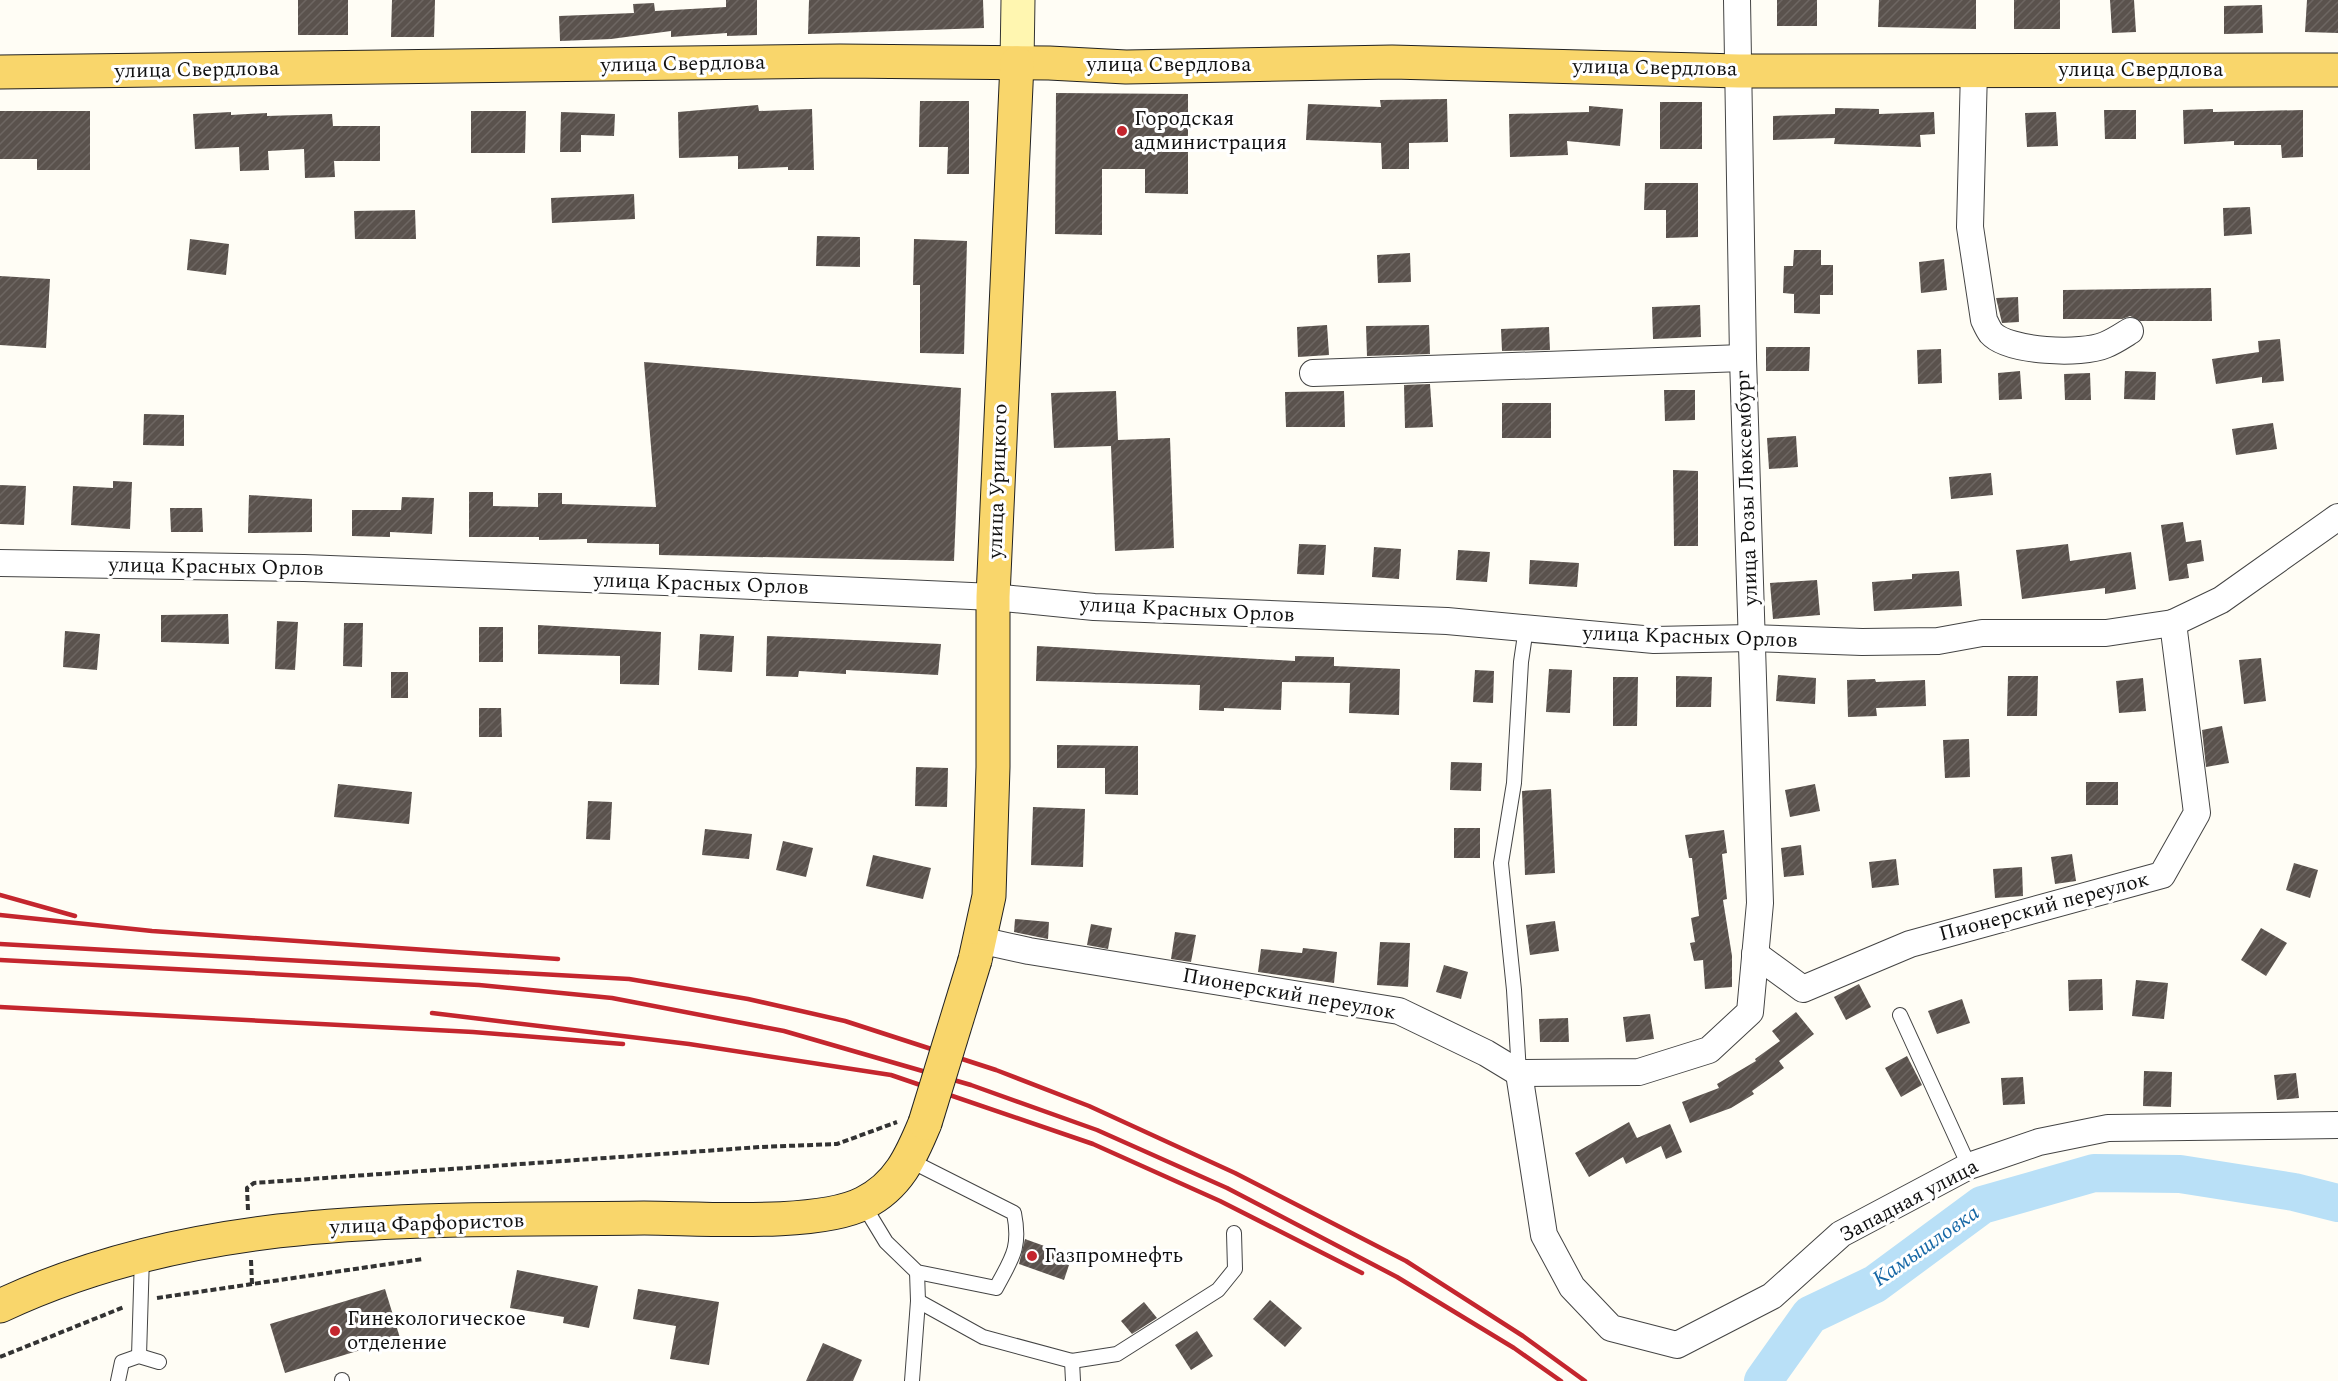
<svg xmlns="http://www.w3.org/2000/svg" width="2338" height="1381" viewBox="0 0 2338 1381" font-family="Spectral,serif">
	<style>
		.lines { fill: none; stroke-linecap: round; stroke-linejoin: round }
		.river { stroke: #b9e0f7; stroke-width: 38 }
		.building { fill: url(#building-hatch) }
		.lane-casing { stroke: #444; stroke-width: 16 }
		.street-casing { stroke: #444; stroke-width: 28 }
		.secondary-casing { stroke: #333; stroke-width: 35 }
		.primary-casing { stroke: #222; stroke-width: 35 }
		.path { stroke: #333; stroke-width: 4; stroke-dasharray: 6 3; stroke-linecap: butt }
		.lane { stroke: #fff; stroke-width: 14 }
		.street { stroke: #fff; stroke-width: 26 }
		.secondary { stroke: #fff6b0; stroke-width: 33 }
		.primary { stroke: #f9d66b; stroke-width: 33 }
		.rail { stroke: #c4262e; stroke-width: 4.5 }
		.primary-bridge-casing { stroke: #222; stroke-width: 35; stroke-linecap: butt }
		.primary-bridge { stroke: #f9d66b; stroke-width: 33 }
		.poi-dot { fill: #c4262e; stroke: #fff; stroke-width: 2 }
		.labels { text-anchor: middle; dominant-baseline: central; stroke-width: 6; stroke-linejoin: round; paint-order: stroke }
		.street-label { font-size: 21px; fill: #111; stroke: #fff }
		.poi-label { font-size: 21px; fill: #111; stroke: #fff; text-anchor: start }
		.water-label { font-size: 22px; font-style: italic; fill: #1768a6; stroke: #fff }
	</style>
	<defs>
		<pattern id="building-hatch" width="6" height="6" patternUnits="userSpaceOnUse" patternTransform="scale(1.5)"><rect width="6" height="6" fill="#5a524d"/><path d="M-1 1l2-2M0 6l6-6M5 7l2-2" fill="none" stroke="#6d6662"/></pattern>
	</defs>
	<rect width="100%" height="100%" fill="#fffdf5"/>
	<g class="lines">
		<path class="river" d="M1763,1381L1810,1315L1875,1284L1982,1205L2094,1173L2180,1174L2294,1192L2338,1203"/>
	</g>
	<g class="building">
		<rect x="298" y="0" width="50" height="35"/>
		<path d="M392,0H435L434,37H391Z"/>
		<path d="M726,0H757V35L727,36V33L671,37V31L611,39L560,41L559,16L634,13L633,4L654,3L655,11L726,7Z"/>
		<path d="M809,0H983L984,28L808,34Z"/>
		<rect x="1777" y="0" width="40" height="26"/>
		<path d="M1879,0H1976V29L1878,27Z"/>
		<rect x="2014" y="0" width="46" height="29"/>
		<path d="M2110,0H2134L2136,32L2112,33Z"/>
		<path d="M2307,0H2338V33L2305,32Z"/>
		<path d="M2262,5L2263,33L2224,34V6Z"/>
		<path d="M1056,93L1188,94V194L1145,193V169H1102V235L1055,234Z"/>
		<path d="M1447,99L1448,142L1409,143V169H1382L1381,143L1306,140L1308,104L1381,107L1380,100Z"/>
		<path d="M920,101H969V174H947L948,147H919Z"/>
		<rect x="1660" y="102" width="42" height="47"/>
		<path d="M758,105L759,111L812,109L814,170H788V167L738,169V156L679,158L678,112Z"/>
		<path d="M1589,106L1623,109L1620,146L1567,141L1568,155L1510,157L1509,114L1589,112Z"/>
		<path d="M1835,108L1879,109V114L1934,112L1935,134L1920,135L1921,147L1834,144L1835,138L1773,140V116L1835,114Z"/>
		<path d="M2213,109V112L2303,110V157L2282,158L2281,145H2234V141L2184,144L2183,110Z"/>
		<path d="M2104,110H2136V139H2105Z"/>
		<path d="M0,111H90V170H37V159H0Z"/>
		<path d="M471,111H526L525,153H471Z"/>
		<path d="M231,112V115L267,113V116L332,114L333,126H380V161H334L335,177L305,178L304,149L268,151L269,170L240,171L239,147L195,149L193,114Z"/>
		<path d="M561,112L615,114L614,136L581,135V152H560Z"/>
		<path d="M2056,112L2058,146L2027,147L2025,113Z"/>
		<path d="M1645,183H1698V237L1666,238V210H1644Z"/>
		<path d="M634,194L635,219L552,223L551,198Z"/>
		<path d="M2250,207L2252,234L2224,236L2223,208Z"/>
		<path d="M415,210L416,239H355L354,211Z"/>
		<path d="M817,236L860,237V267L816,266Z"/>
		<path d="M190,239L229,244L226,275L187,270Z"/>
		<path d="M914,239L967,241L964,354L920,353V285H913Z"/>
		<path d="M1794,250H1821V265H1833V295H1820V314L1794,313V294L1783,293L1784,266H1793Z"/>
		<path d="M1410,253L1411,282L1378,283L1377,255Z"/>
		<path d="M1944,259L1947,290L1921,293L1919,262Z"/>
		<path d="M0,276L50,279L46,348L0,345Z"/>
		<path d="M2211,288L2212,321H2140L2130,316L2122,319H2063V290Z"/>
		<path d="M2018,297L2019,322L2002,323L1996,298Z"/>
		<path d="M1700,305L1701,337L1653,339L1652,307Z"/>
		<path d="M1327,325L1329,355L1298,357L1297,327Z"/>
		<path d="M1429,325L1430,354L1367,356L1366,326Z"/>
		<path d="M1549,327L1550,350L1502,351L1501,329Z"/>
		<path d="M2280,339L2284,381L2262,383V377L2216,384L2212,359L2259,352L2258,341Z"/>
		<path d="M1766,347H1810L1809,371H1766Z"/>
		<path d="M1941,349L1942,383L1918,384L1917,350Z"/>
		<path d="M644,362L961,388L954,561L659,555V544L587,543V539L539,540V537H469V492H493V506L538,507V493H562V504L656,507Z"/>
		<path d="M2020,371L2022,399L1999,400L1998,373Z"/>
		<path d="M2125,371L2156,372L2155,400L2124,399Z"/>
		<path d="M2090,373L2091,400H2065L2064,374Z"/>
		<path d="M1430,384L1433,427L1405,428L1404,385Z"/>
		<path d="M1664,390H1695V420L1665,421Z"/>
		<path d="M1116,391L1118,440L1170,438L1174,548L1115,551L1111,446L1054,448L1051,393Z"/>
		<path d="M1344,391L1345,427H1286L1285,392Z"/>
		<rect x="1502" y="403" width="49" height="35"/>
		<path d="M144,414L184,415V446L143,445Z"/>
		<path d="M2273,423L2277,449L2236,455L2232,429Z"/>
		<path d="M1796,436L1798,467L1769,469L1767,438Z"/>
		<path d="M1673,470L1698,471V546H1674Z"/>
		<path d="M1991,473L1993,495L1951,499L1949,477Z"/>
		<path d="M113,481L132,482L130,529L71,525L73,486L113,488Z"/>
		<path d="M0,485L26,486L24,525L0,524Z"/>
		<path d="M249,495L312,499V532L248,533Z"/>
		<path d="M402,497L434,498L432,534L390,532V537L352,536V510H401Z"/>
		<path d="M170,508H202L203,532H171Z"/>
		<path d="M2183,522L2186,542L2201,540L2204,561L2187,564L2189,578L2169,581L2161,525Z"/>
		<path d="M1299,544L1326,545L1324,575L1297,574Z"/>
		<path d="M2068,544L2070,561L2131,552L2136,589L2105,594V588L2022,599L2016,550Z"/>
		<path d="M1374,547L1401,549L1399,579L1372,577Z"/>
		<path d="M1458,550L1490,552L1487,582L1456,580Z"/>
		<path d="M1530,560L1579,563L1577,587L1529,584Z"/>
		<path d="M1959,571L1962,606L1874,611L1872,582L1912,579V574Z"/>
		<path d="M1817,580L1820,615L1773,619L1770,583Z"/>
		<path d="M228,614L229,644L161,642V615Z"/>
		<path d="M277,621L298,622L295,670L275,669Z"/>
		<path d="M344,623H363L362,667L343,666Z"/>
		<path d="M538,625L661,632L659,685L620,684V656L538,654Z"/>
		<rect x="479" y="627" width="24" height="35"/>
		<path d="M65,631L100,634L97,670L63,667Z"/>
		<path d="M700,634L734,636L732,672L698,670Z"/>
		<path d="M767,636L941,644L938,675L846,670V674L799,671L798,677L766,676Z"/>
		<path d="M1037,646L1295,661V656L1334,657V666L1400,669L1399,715L1349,713L1350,683L1282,682L1281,710L1224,708V711L1199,710L1200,685L1036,681Z"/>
		<path d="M2261,658L2266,701L2244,704L2239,660Z"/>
		<path d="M1549,669L1572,670L1570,713L1546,712Z"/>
		<path d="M1475,670L1494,671L1493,703L1473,702Z"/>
		<rect x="391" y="672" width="17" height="26"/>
		<path d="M1778,675L1816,678L1815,704L1776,701Z"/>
		<path d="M1676,676L1712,677L1711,707H1676Z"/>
		<path d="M2008,676H2038L2037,716H2007Z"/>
		<path d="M1613,677H1638L1637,726H1613Z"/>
		<path d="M2143,678L2146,711L2119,713L2116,681Z"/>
		<path d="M1875,679L1876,682L1925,680L1926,706L1876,708L1877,716L1848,717L1847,680Z"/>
		<path d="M479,708H501L502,737H479Z"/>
		<path d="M2222,726L2229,763L2206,767L2202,730Z"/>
		<path d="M1969,739L1970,777L1945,778L1943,740Z"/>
		<path d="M1057,745L1138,746V795L1105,794V768H1057Z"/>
		<path d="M1451,762L1482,763L1481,791L1450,790Z"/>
		<path d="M916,767L948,768L947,807L915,806Z"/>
		<rect x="2086" y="782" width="32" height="23"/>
		<path d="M338,784L412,792L409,824L334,817Z"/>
		<path d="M1815,784L1820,811L1790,817L1785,790Z"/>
		<path d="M1551,789L1555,873L1525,875L1522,791Z"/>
		<path d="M588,801L612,802L610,840L586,839Z"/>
		<path d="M1033,807L1085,809L1083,867L1031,865Z"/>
		<rect x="1454" y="828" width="26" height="30"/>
		<path d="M705,829L752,834L749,859L702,855Z"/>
		<path d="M1724,830L1727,853L1722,854L1727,899L1723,900L1732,956V987L1705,989L1703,960L1694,961L1690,943L1695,942L1691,918L1699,916L1692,858H1689L1685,835Z"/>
		<path d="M783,841L813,848L806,877L776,870Z"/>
		<path d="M1801,845L1804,875L1784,877L1781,848Z"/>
		<path d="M2072,854L2076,881L2055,884L2051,857Z"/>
		<path d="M873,855L931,868L923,899L866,886Z"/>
		<path d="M1896,859L1899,885L1872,888L1869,862Z"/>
		<path d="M2294,863L2318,870L2310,898L2286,890Z"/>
		<path d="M2022,867L2023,896L1995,898L1993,869Z"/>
		<path d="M1015,919L1049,922L1048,939L1014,932Z"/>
		<path d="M1555,921L1559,951L1530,955L1526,925Z"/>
		<path d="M1091,924L1112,928L1108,949L1087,945Z"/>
		<path d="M2261,928L2287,943L2266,976L2241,960Z"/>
		<path d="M1175,932L1196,935L1191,962L1171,959Z"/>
		<path d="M1380,942L1410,943L1408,987L1377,985Z"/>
		<path d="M1303,948L1337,952L1334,983L1258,972L1261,949L1302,953Z"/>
		<path d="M1444,965L1468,972L1461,999L1436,992Z"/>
		<path d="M2102,979L2103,1010L2069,1011L2068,980Z"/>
		<path d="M2136,980L2168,983L2164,1019L2132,1016Z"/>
		<path d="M1859,984L1871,1007L1846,1020L1834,997Z"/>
		<path d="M1962,999L1970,1023L1937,1034L1928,1011Z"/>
		<path d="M1796,1012L1814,1034L1779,1061L1784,1068L1752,1091L1754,1094L1731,1108L1690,1123L1682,1102L1719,1088L1717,1084L1756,1061L1755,1059L1780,1041L1772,1031Z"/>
		<path d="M1650,1014L1654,1039L1626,1042L1623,1017Z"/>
		<path d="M1568,1018L1569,1042H1540L1539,1019Z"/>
		<path d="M1907,1056L1922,1085L1901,1097L1885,1068Z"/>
		<path d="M2144,1071L2172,1072L2171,1107L2143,1106Z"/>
		<path d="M2296,1073L2299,1098L2277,1100L2274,1075Z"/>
		<path d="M2023,1077L2025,1104L2003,1105L2001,1078Z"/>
		<path d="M1629,1122L1637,1138L1670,1124L1682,1152L1666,1159L1661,1146L1626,1164L1623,1157L1589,1177L1575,1153Z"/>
		<path d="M1025,1239L1072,1256L1064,1280L1019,1264Z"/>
		<path d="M517,1270L598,1286L589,1328L563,1323L564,1317L510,1308Z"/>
		<path d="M385,1289L400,1338L285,1373L270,1324Z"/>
		<path d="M638,1289L719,1302L709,1365L670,1359L676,1326L633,1319Z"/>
		<path d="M1270,1300L1302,1328L1285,1347L1253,1319Z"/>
		<path d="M1144,1302L1157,1318L1132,1334L1121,1321Z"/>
		<path d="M1197,1331L1213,1356L1191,1370L1175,1345Z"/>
		<path d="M823,1343L862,1360L853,1381H806Z"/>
	</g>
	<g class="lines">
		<defs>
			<g id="lane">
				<path d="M1900,1015L1969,1166"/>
				<path d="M1519,1073L1514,990L1501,863L1514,783L1521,662L1526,628"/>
				<path d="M863,1204L886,1242L917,1272L996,1288C1012,1258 1021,1248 1014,1213L909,1160"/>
				<path d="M918,1301L983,1337L1072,1361L1117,1354L1218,1290L1235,1269L1234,1233"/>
				<path d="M139,1356L142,1256"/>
				<path d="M1072,1361L1073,1381"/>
				<path d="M342,1380V1381"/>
				<path d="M118,1381L122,1362L139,1356L159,1362"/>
				<path d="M912,1381L918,1301L917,1272"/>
			</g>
			<g id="street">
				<path d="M1974,70L1970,227L1984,320C1986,324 1988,329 1991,333C2008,352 2082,355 2105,345C2113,342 2122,336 2130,331"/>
				<path d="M1313,373L1743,358"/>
				<path d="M0,563L304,568L665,582L993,597L1094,607L1447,621L1654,640L1751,638L1862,642L1938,641L1982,633H2106L2173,623L2221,600L2338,517"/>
				<path d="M979,940L1029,951L1399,1011L1486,1053L1519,1073L1639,1072L1709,1050L1750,1012L1760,903L1743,358L1737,0"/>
				<path d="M1755,954L1803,989L1910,944L2162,875L2197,813L2173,623"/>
				<path d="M1519,1073L1544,1235L1572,1287L1611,1328L1677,1345L1772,1296L1841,1234L1969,1166L2039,1142L2108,1128L2338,1125"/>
			</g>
			<path id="secondary" d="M1017,63L1018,0"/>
			<g id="primary">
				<path d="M0,72L840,61L1049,63L1126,67L1392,62L1739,71L2338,70"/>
				<path d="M975,960L989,896L993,767V597L1017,63"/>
				<path d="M0,1306C204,1210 424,1221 644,1218C698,1218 818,1227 864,1203C898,1186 911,1157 925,1123"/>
			</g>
		</defs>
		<use href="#lane" class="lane-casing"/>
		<use href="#street" class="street-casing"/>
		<use href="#secondary" class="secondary-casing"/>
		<use href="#primary" class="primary-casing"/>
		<g class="path">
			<path d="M248,1210L247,1188L254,1183L760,1147L837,1144L897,1122"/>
			<path d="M251,1260L252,1284"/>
			<path d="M157,1298L423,1259"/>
			<path d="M0,1357L124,1307"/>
		</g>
		<use href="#lane" class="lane"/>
		<use href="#street" class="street"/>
		<use href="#secondary" class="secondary"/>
		<use href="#primary" class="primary"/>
		<g class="rail">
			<path d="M0,895L75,916"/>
			<path d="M0,915L152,931L558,959"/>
			<path d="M0,944L629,979L748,999L845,1021L996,1070L1089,1106L1235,1173L1406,1261L1523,1336L1585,1381"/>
			<path d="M0,960L479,985L612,998L784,1031L971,1085L1097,1130L1227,1188L1397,1277L1514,1348L1561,1381"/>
			<path d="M0,1007L473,1032L623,1044"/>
			<path d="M432,1013L689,1044L891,1075L1093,1144L1220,1201L1362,1273"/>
		</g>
		<defs>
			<path id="primary-bridge" d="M925,1123L975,960"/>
		</defs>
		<use href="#primary-bridge" class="primary-bridge-casing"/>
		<use href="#primary-bridge" class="primary-bridge"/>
	</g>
	<g class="poi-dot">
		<circle cx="1122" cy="131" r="6"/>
		<circle cx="1032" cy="1256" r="6"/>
		<circle cx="335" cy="1331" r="6"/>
	</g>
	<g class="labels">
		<g class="street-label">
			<text transform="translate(683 64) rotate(-1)">улица Свердлова</text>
			<text x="1169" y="65">улица Свердлова</text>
			<text transform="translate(1655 68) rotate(1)">улица Свердлова</text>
			<text transform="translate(197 70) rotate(-1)">улица Свердлова</text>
			<text x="2141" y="70">улица Свердлова</text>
			<text transform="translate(998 481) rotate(-88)">улица Урицкого</text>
			<text transform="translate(1747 488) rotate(-92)">улица Розы Люксембург</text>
			<text transform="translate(216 567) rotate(1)">улица Красных Орлов</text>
			<text transform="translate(701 584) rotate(2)">улица Красных Орлов</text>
			<text transform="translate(1187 610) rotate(3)">улица Красных Орлов</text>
			<text transform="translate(1690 637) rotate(2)">улица Красных Орлов</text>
			<text transform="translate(2044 907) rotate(-15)">Пионерский переулок</text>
			<text transform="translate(1289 994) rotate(10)">Пионерский переулок</text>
			<text transform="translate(1909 1201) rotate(-28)">Западная улица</text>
			<text transform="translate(427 1224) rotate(-2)">улица Фарфористов</text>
		</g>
		<g class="poi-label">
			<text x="1134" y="119">Городская<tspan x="1134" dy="24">администрация</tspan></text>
			<text x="1044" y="1256">Газпромнефть</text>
			<text x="347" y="1319">Гинекологическое<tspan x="347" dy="24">отделение</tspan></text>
		</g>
		<g class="water-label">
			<text transform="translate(1926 1246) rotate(-35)">Камышловка</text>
		</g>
	</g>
</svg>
